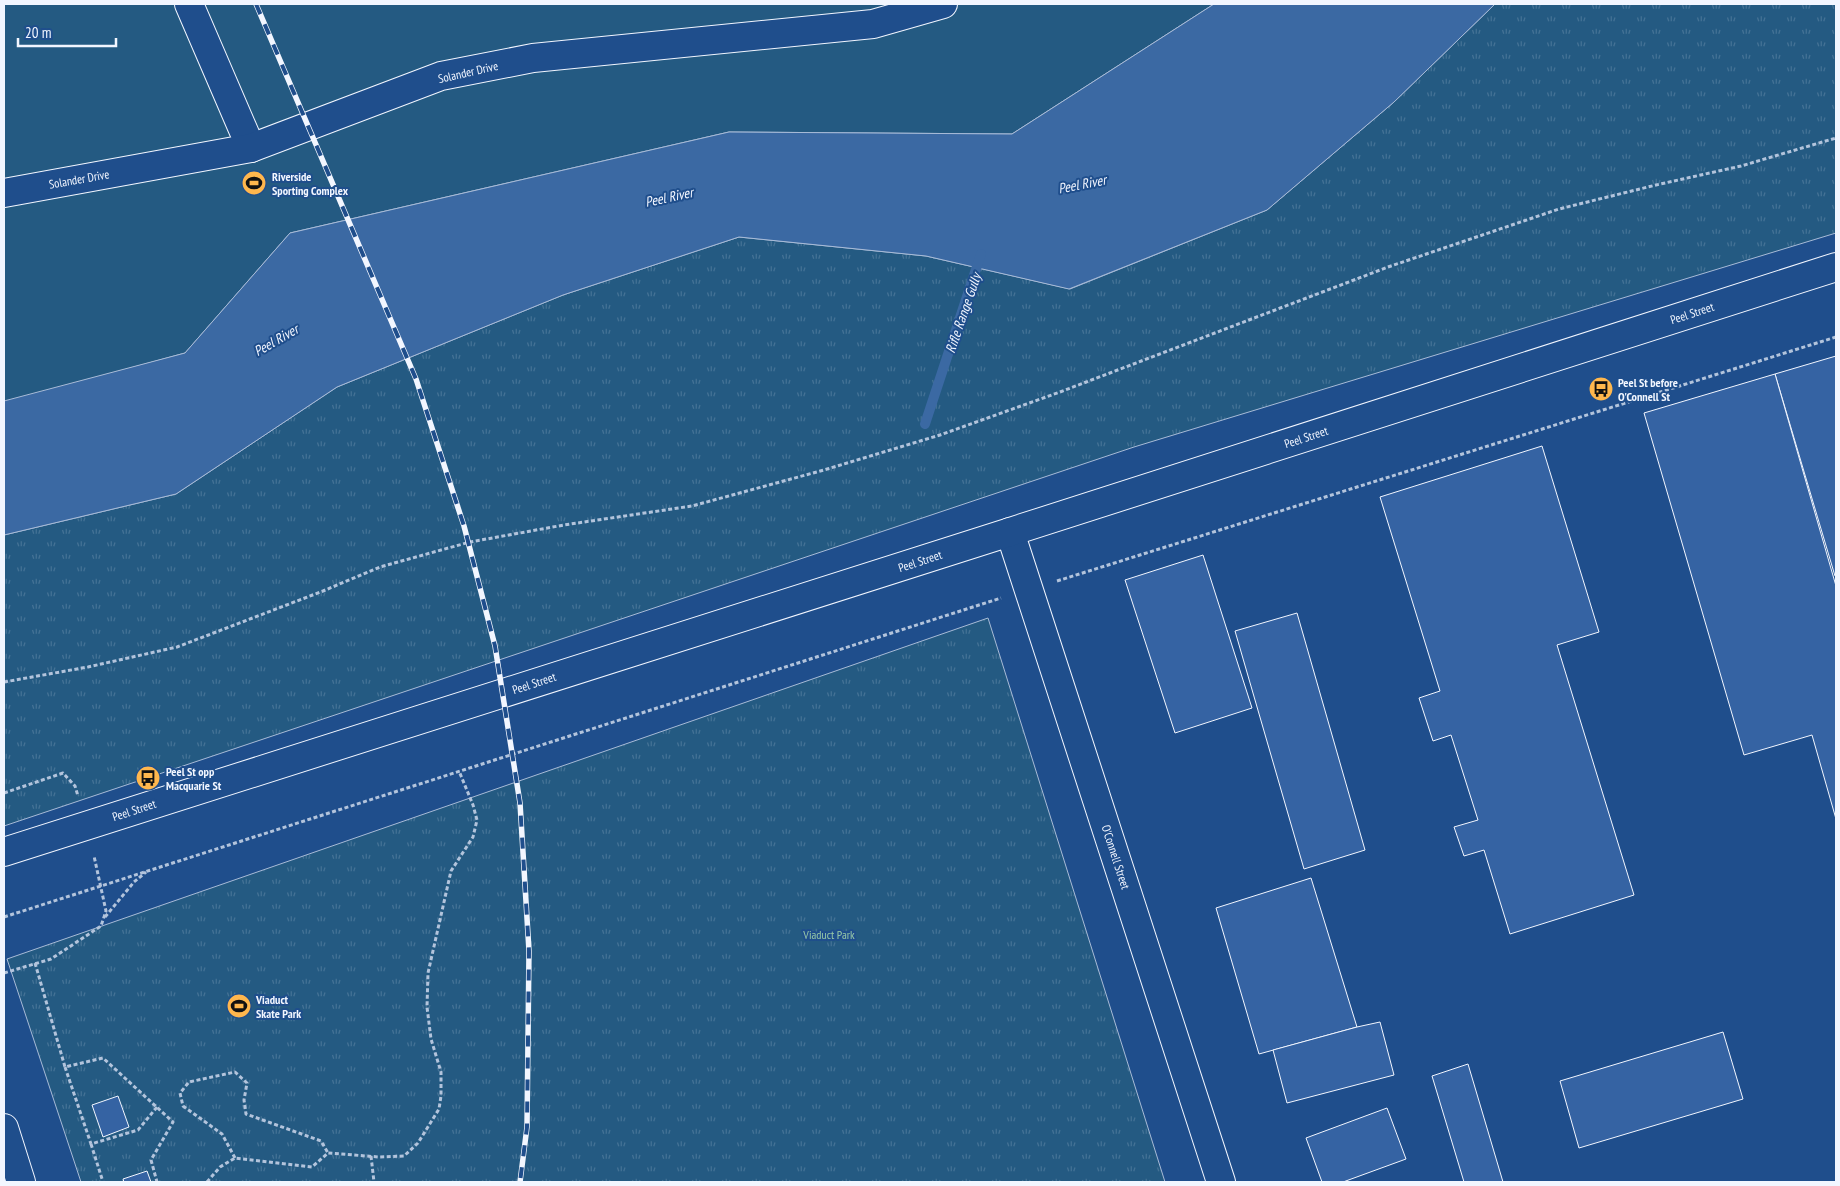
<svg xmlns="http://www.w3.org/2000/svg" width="1840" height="1186" viewBox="0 0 1840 1186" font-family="'PT Sans Narrow',sans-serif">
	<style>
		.grass { fill: #245a82; stroke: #a8bbd7 }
		.park { fill: url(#park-tufts); stroke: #a8bbd7 }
		.water { fill: #3b69a3; stroke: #a8bbd7 }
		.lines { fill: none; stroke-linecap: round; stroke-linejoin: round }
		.stream { stroke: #3b69a3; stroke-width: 10 }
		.building { fill: #3563a3; stroke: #f2f6ff }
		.minor-casing { stroke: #f2f6ff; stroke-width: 30 }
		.major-casing { stroke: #f2f6ff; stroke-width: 30 }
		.path { stroke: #b3c4dc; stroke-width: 3; stroke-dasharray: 4 2.5; stroke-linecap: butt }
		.minor { stroke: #1f4e8c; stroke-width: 28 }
		.major { stroke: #1f4e8c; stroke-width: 28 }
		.rail-casing { stroke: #f2f6ff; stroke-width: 5.5 }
		.rail { stroke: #1f4e8c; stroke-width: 4; stroke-dasharray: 11; stroke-linecap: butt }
		.labels { text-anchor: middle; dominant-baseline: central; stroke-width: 4; stroke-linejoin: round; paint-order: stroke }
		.street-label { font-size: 12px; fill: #f2f6ff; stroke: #1f4e8c }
		.poi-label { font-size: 12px; font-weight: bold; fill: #f2f6ff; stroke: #1f4e8c; text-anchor: start }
		.park-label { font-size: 12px; fill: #97c8a6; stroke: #1f4e8c }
		.water-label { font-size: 14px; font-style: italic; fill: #f2f6ff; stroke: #1f4e8c }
	</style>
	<defs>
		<pattern id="park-tufts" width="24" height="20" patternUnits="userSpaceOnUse" patternTransform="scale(1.25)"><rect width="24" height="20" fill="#245a82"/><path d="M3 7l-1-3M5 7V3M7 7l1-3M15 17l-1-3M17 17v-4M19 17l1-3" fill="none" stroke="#447295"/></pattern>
	</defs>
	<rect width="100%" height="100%" fill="#1f4e8c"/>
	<path class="grass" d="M4,4H1214L1012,134L729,132L290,233L185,353L7,402L4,401Z"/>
	<g class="park">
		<path d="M1495,4H1836V233L1134,447L4,826V535L176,494L337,387L563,295L739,237L926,256L1070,289L1267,210L1394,102Z"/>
		<path d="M988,618L1165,1182H81L7,959Z"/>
	</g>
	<path class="water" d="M1214,4H1495L1394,102L1267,210L1069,289L926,256L739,237L563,295L337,387L176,494L4,535V401L185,353L290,233L729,132L1012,134Z"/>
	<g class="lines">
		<path class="stream" d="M925,424L981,254"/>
	</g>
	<g class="building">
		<path d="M1836,356V576H1835L1775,374Z"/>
		<path d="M1775,374L1836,586V819L1812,735L1744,755L1644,413Z"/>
		<path d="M1542,446L1599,632L1557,645L1634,895L1510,934L1484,850L1464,856L1454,827L1478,820L1451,735L1433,741L1419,698L1440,691L1380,497Z"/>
		<path d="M1203,555L1252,708L1175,733L1125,580Z"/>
		<path d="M1297,613L1365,850L1304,869L1235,631Z"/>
		<path d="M1311,878L1357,1027L1259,1054L1216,908Z"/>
		<path d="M1380,1022L1394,1075L1287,1103L1273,1050L1357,1027Z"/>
		<path d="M1723,1032L1743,1099L1579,1148L1560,1081Z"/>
		<path d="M1468,1064L1503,1182H1464L1432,1076Z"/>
		<path d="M118,1096L129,1127L103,1137L92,1105Z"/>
		<path d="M1387,1108L1406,1159L1343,1182H1322L1306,1138Z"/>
		<path d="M147,1171L151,1182H124L123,1179Z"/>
	</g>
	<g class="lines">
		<defs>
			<g id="minor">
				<path d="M189,4L251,148"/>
				<path d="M4,193L251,148L441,76L533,58L873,24L943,4"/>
				<path d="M1010,532L1221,1182"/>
				<path d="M4,1128L21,1182"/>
			</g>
			<path id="major" d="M4,852L1010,532L1836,267"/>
		</defs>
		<use href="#minor" class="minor-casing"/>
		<use href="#major" class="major-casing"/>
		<g class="path">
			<path d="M1057,581L1836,337"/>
			<path d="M4,682L88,667L177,647L323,591L380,567L470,542L564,525L692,506L824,470L940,435L1060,392L1388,267L1559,209L1656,185L1741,166L1836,138"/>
			<path d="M4,793L63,773L75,786L78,796"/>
			<path d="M4,917L1001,598"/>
			<path d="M105,917L134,882L146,872"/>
			<path d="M35,963L65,1067L103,1058L173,1122L151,1160L157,1182"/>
			<path d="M4,973L51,959L101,926L106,911L94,856"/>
			<path d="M65,1067L91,1144L138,1130L157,1107"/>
			<path d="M91,1144L103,1182"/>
			<path d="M371,1156L374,1182"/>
			<path d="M235,1158L222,1134L183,1106L180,1093L189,1082L235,1072L247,1083L244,1100L246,1114L321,1141L328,1153"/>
			<path d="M207,1182L220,1167L235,1158L312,1167L328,1153L379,1157L404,1156L418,1143L439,1109L441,1096V1072L431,1039L427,1007L428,973L451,871L473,837L477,820L473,805L459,771"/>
		</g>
		<use href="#minor" class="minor"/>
		<use href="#major" class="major"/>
		<defs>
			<path id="rail" d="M256,4L416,379L464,526L495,646L520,803L529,951L527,1127L520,1182"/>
		</defs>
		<use href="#rail" class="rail-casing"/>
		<use href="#rail" class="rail"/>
	</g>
	<defs>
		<symbol id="stadium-disc" viewBox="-11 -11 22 22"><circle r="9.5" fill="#ffb74d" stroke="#1f4e8c"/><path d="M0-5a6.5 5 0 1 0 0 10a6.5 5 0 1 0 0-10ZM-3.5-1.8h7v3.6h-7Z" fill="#111"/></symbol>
		<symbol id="bus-disc" viewBox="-11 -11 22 22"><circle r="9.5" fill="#ffb74d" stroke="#1f4e8c"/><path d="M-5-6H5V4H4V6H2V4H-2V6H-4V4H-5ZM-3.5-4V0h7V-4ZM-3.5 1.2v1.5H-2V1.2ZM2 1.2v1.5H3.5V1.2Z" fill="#111"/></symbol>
	</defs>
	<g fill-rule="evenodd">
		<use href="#stadium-disc" x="240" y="169" width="28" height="28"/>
		<use href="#bus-disc" x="1587" y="375" width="28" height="28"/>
		<use href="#bus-disc" x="134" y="764" width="28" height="28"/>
		<use href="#stadium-disc" x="225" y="992" width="28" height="28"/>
	</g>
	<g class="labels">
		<g class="street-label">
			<text transform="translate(468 72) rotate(-13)">Solander Drive</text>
			<text transform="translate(79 179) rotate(-10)">Solander Drive</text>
			<text transform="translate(1692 313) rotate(-18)">Peel Street</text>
			<text transform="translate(1306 437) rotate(-18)">Peel Street</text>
			<text transform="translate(920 561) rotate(-18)">Peel Street</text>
			<text transform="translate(534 683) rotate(-18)">Peel Street</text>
			<text transform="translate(134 810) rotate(-18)">Peel Street</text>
			<text transform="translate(1116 857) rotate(72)">O'Connell Street</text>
		</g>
		<g class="poi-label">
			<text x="272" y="176">Riverside<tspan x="272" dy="14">Sporting Complex</tspan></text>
			<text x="1618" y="382">Peel St before<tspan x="1618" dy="14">O'Connell St</tspan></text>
			<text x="166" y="771">Peel St opp<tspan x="166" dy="14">Macquarie St</tspan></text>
			<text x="256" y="999">Viaduct<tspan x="256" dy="14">Skate Park</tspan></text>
		</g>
		<g class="park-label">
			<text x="829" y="934">Viaduct Park</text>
		</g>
		<g class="water-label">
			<text transform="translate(1082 184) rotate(-11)">Peel River</text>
			<text transform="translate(669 197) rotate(-12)">Peel River</text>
			<text transform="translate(963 313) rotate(-71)">Rifle Range Gully</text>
			<text transform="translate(276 340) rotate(-30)">Peel River</text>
		</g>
	</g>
	<rect width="1840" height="1186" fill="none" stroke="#f2f6ff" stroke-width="10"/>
	<path d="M18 38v8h98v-8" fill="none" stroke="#f2f6ff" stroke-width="2.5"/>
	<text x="25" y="38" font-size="15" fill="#f2f6ff" stroke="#1f4e8c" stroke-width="4" paint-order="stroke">20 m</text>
</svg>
